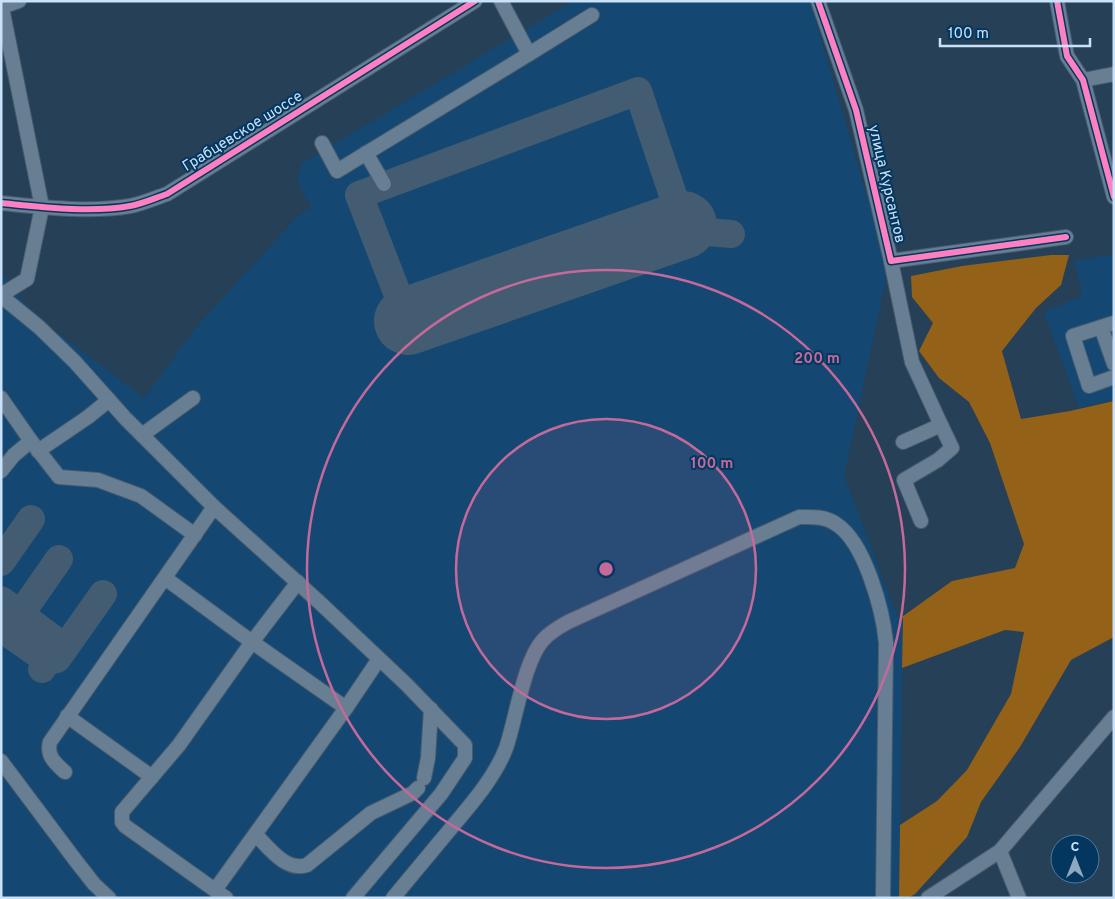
<svg xmlns="http://www.w3.org/2000/svg" width="1115" height="899" viewBox="0 0 1115 899" font-family="Overpass,sans-serif">
	<style>
		.built { fill: #144872 }
		.forest { fill: #936117 }
		.lines { fill: none; stroke-linecap: round; stroke-linejoin: round }
		.taxiway { stroke: #435c71; stroke-width: 28 }
		.runway { stroke: #435c71; stroke-width: 68 }
		.minor-casing { stroke: #485c6e; stroke-width: 16 }
		.minor { stroke: #677e93; stroke-width: 14 }
		.cycleway-casing { stroke: #03375f; stroke-width: 9 }
		.cycleway { stroke: #ff80c0; stroke-width: 6 }
		.ring { fill: none; stroke: #c5699b; stroke-width: 2.5 }
		.labels { text-anchor: middle; dominant-baseline: central; stroke-width: 4; stroke-linejoin: round; paint-order: stroke }
		.street-label { font-size: 15px; fill: #c9e2fa; stroke: #03375f }
		.centre { fill: #c5699b; stroke: #03375f; stroke-width: 2.5 }
		.ring-label { font-size: 15px; text-anchor: middle; font-weight: bold; fill: #c5699b; stroke: #03375f; stroke-width: 4; stroke-linejoin: round; paint-order: stroke }
	</style>
	<rect width="100%" height="100%" fill="#254057"/>
	<g class="built">
		<path d="M573,1H810L888,269L844,476L898,618H903L899,898H1V278L5,276L24,303L49,326L144,398L198,325L296,218L311,206L297,182L301,164Z"/>
		<path d="M1111,255L1114,261V400L1079,408L1044,312L1082,296L1075,260Z"/>
	</g>
	<path class="forest" d="M1051,255H1069L1061,285L1036,308L1002,351L1021,419L1070,411L1114,401V637L1071,660L1020,747L981,802L967,837L915,894L908,898H899L900,825L937,801L967,770L1011,694L1024,632L1005,630L902,668L903,618L899,619L952,581L1015,568L1024,544L990,443L969,402L939,378L919,351L933,323L912,297L911,276L962,266Z"/>
	<g class="lines">
		<g class="taxiway">
			<path d="M408,321L359,195L638,91L683,225L696,231L731,234"/>
			<path d="M1,562L31,519"/>
			<path d="M1,600L52,638L53,650L42,669"/>
			<path d="M8,627L13,625L59,559"/>
			<path d="M1,628L48,661L57,659L103,594"/>
		</g>
		<path class="runway" d="M408,321L683,225"/>
		<defs>
			<g id="minor">
				<path d="M501,1L529,54L592,15"/>
				<path d="M818,1L856,110L891,261L1066,237"/>
				<path d="M1057,1L1067,56L1083,80L1114,197"/>
				<path d="M1,3L42,207L27,279L1,295"/>
				<path d="M2,7L19,1"/>
				<path d="M1083,80L1114,74"/>
				<path d="M322,143L337,171L529,54"/>
				<path d="M366,153L384,184"/>
				<path d="M1,203C42,207 90,213 130,206C142,204 155,198 167,194L475,1"/>
				<path d="M891,261L912,362L941,425L903,442"/>
				<path d="M1,296L39,327L75,362L125,418L214,507L318,601L406,684L465,745V758L441,794L353,898"/>
				<path d="M1114,323L1073,336L1089,386L1114,377"/>
				<path d="M1101,327L1114,364"/>
				<path d="M1,398L31,441L59,477L98,480L141,496L195,535"/>
				<path d="M142,435L193,398"/>
				<path d="M38,451L88,417L109,400"/>
				<path d="M1,471L14,455L31,441"/>
				<path d="M921,521L904,480L938,460L952,448L941,425"/>
				<path d="M165,578L252,642L346,708"/>
				<path d="M67,716L152,777"/>
				<path d="M1,761L76,861L94,884L109,898"/>
				<path d="M65,772C56,764 46,756 50,742L214,507"/>
				<path d="M424,778L428,758L431,709"/>
				<path d="M256,835C269,848 286,872 307,865L371,813L413,793L418,788"/>
				<path d="M1000,851L1019,898"/>
				<path d="M215,890L346,708L379,659"/>
				<path d="M226,898L125,826L122,822V812L179,745L252,642L298,582"/>
				<path d="M393,898C413,874 433,850 452,827C472,803 495,777 506,748C516,719 524,661 543,640C550,632 559,627 568,622L799,517C812,517 825,516 836,524C865,542 883,611 886,643L883,898"/>
				<path d="M928,898L1000,851L1114,717"/>
			</g>
		</defs>
		<use href="#minor" class="minor-casing"/>
		<use href="#minor" class="minor"/>
		<defs>
			<g id="cycleway">
				<path d="M818,1L856,110L891,261L1066,237"/>
				<path d="M1057,1L1067,56L1083,80L1114,197"/>
				<path d="M1,203C42,207 90,213 130,206C142,204 155,198 167,194L475,1"/>
			</g>
		</defs>
		<use href="#cycleway" class="cycleway-casing"/>
		<use href="#cycleway" class="cycleway"/>
	</g>
	<circle cx="606" cy="569" r="150" fill="#c5699b" fill-opacity=".12"/>
	<g class="ring">
		<circle cx="606" cy="569" r="150"/>
		<circle cx="606" cy="569" r="299"/>
	</g>
	<g class="labels">
		<g class="street-label">
			<text transform="translate(243 132) rotate(-32)">Грабцевское шоссе</text>
			<text transform="translate(886 184) rotate(77)">улица Курсантов</text>
		</g>
	</g>
	<circle cx="606" cy="569" r="8" class="centre"/>
	<g class="ring-label">
		<text x="817" y="363">200 m</text>
		<text x="712" y="468">100 m</text>
	</g>
	<rect width="1115" height="899" fill="none" stroke="#c9e2fa" stroke-width="5"/>
	<g transform="translate(1075 859)"><circle r="24" fill="#03375f" stroke="#527b9d"/>
	<path d="M0-4L9 19L0 12L-9 19Z" fill="#90a9c1"/>
	<text y="-8" font-size="14" font-weight="bold" text-anchor="middle" fill="#c9e2fa">С</text>
	</g>
	<path d="M940 38v8h150v-8" fill="none" stroke="#c9e2fa" stroke-width="2.5"/>
	<text x="948" y="38" font-size="15" fill="#c9e2fa" stroke="#03375f" stroke-width="4" paint-order="stroke">100 m</text>
</svg>
